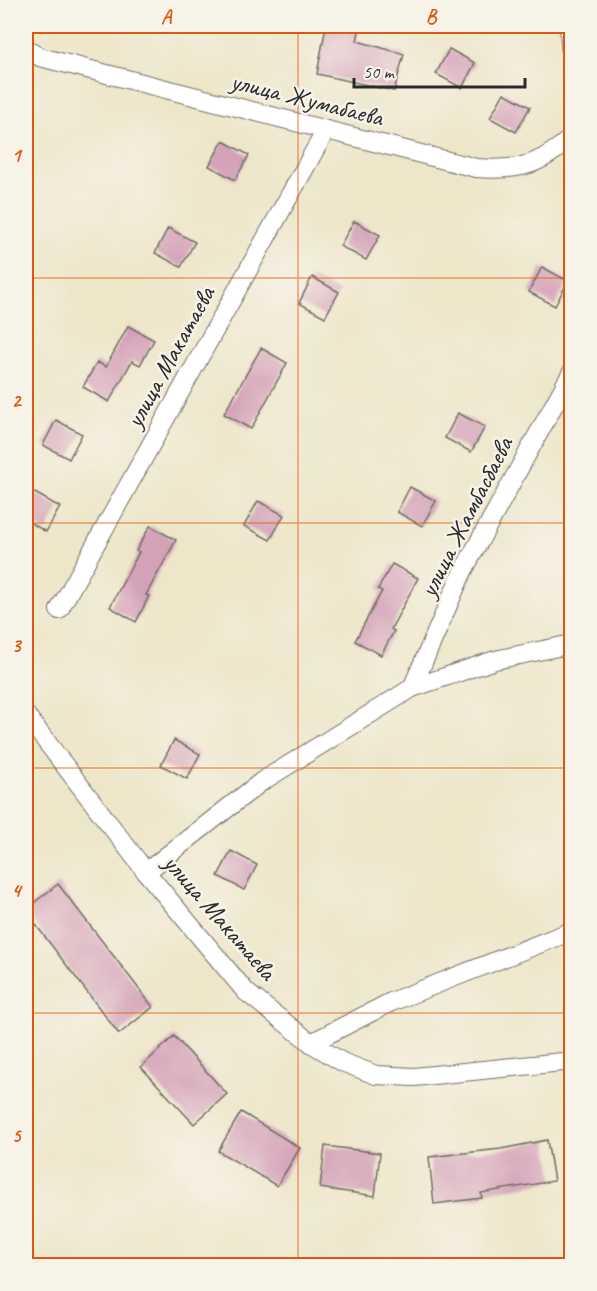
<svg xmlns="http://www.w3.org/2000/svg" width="597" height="1291" viewBox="0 0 597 1291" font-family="Caveat,sans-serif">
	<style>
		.building { fill: #d4a2b8 }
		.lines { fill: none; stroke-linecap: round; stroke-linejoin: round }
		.street-casing { stroke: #6f6c62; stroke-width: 20 }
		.street { stroke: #fff; stroke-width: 18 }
		.grid { fill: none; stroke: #df570e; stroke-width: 1.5; stroke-opacity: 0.55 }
		.labels { text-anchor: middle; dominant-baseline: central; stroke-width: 5; stroke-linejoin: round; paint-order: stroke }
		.street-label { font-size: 26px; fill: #2b2b2b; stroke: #f7f3e8 }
		.neatline { fill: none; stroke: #df570e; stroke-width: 2 }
		.grid-label { font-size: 20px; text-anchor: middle; font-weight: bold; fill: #df570e }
	</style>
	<rect width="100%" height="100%" fill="#f7f3e8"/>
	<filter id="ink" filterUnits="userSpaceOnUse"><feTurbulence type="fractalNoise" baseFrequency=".0167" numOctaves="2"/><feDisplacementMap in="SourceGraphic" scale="12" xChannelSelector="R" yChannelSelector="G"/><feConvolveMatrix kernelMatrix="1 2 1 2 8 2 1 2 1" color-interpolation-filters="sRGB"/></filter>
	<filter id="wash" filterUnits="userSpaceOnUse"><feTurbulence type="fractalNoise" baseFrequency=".008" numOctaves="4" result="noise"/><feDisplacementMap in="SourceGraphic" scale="24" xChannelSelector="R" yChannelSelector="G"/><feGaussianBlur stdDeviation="1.35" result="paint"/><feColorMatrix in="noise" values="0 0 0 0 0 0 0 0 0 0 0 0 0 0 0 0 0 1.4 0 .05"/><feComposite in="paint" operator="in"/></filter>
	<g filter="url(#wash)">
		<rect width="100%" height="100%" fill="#ede6c9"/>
		<g id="blocks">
			<g class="building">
				<path d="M326,26H360L357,41L404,54L394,91L317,74Z"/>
				<path d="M449,49L475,63L462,88L436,74Z"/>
				<path d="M504,93L530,107L516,132L490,118Z"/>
				<path d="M223,141L249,155L235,180L209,166Z"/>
				<path d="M354,221L380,235L366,260L340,246Z"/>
				<path d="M168,228L195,242L181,267L155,253Z"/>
				<path d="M542,267L568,281L555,306L529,292Z"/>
				<path d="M312,277L339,292L325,317L299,303Z"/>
				<path d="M128,326L154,340L140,365L132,361L109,402L83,387L97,362L106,367Z"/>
				<path d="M261,348L287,363L251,429L224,414Z"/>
				<path d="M458,413L485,427L471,452L445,438Z"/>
				<path d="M56,420L82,434L69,459L43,445Z"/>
				<path d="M410,487L436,501L422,526L397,512Z"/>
				<path d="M33,492L60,507L46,532L26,520V507Z"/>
				<path d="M258,501L284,515L270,540L244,526Z"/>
				<path d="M150,526L176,540L146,595L149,596L136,622L110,607L139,552L136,551Z"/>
				<path d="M392,564L418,578L391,629L394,631L381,655L355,641L382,591L378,589Z"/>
				<path d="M174,740L200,754L187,779L161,765Z"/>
				<path d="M231,851L257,865L244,890L218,876Z"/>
				<path d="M58,884L153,1007L119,1034L26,912V909Z"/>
				<path d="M174,1036L227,1094L194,1124L141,1067Z"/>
				<path d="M241,1112L300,1148L277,1186L218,1151Z"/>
				<path d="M547,1140L554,1181L481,1193L482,1198L434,1204L429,1157L501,1149Z"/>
				<path d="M325,1146L380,1153L375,1196L320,1188Z"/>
			</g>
		</g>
	</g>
	<g filter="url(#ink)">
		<use href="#blocks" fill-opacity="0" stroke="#6f6c62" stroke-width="1.5"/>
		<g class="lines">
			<defs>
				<g id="street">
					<path d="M569,26L572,75"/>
					<path d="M26,48L40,57L476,168C519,171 539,166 572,137"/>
					<path d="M59,610L326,130"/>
					<path d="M412,688L462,573L572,372"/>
					<path d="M26,715L146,872L246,992L311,1043L342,1062L376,1075L414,1077L572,1061"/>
					<path d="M146,872L261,782L412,688L495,660L572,644"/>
					<path d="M311,1043L391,1002L572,931"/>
				</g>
			</defs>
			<use href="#street" class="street-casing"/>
			<use href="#street" class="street"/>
		</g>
	</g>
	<path class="grid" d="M298,26V1266M26,278H572M26,523H572M26,768H572M26,1013H572"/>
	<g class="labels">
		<g class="street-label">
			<text transform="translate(307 99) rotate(14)">улица Жумабаева</text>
			<text transform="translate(170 357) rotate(-61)">улица Макатаева</text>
			<text transform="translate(466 517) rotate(-63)">улица Жамбасбаева</text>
			<text transform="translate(220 917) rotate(49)">улица Макатаева</text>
		</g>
	</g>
	<rect width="597" height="1291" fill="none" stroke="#f7f3e8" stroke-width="66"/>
	<path d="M354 78v9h171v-9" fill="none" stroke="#2b2b2b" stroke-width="3"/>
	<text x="363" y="78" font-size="18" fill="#2b2b2b" stroke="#f7f3e8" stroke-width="4.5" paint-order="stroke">50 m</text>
	<rect x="33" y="33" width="531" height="1225" class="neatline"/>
	<g class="grid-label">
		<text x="166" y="23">A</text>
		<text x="431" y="23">B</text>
		<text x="16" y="162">1</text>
		<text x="16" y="407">2</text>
		<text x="16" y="652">3</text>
		<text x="16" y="897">4</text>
		<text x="16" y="1142">5</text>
	</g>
</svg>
